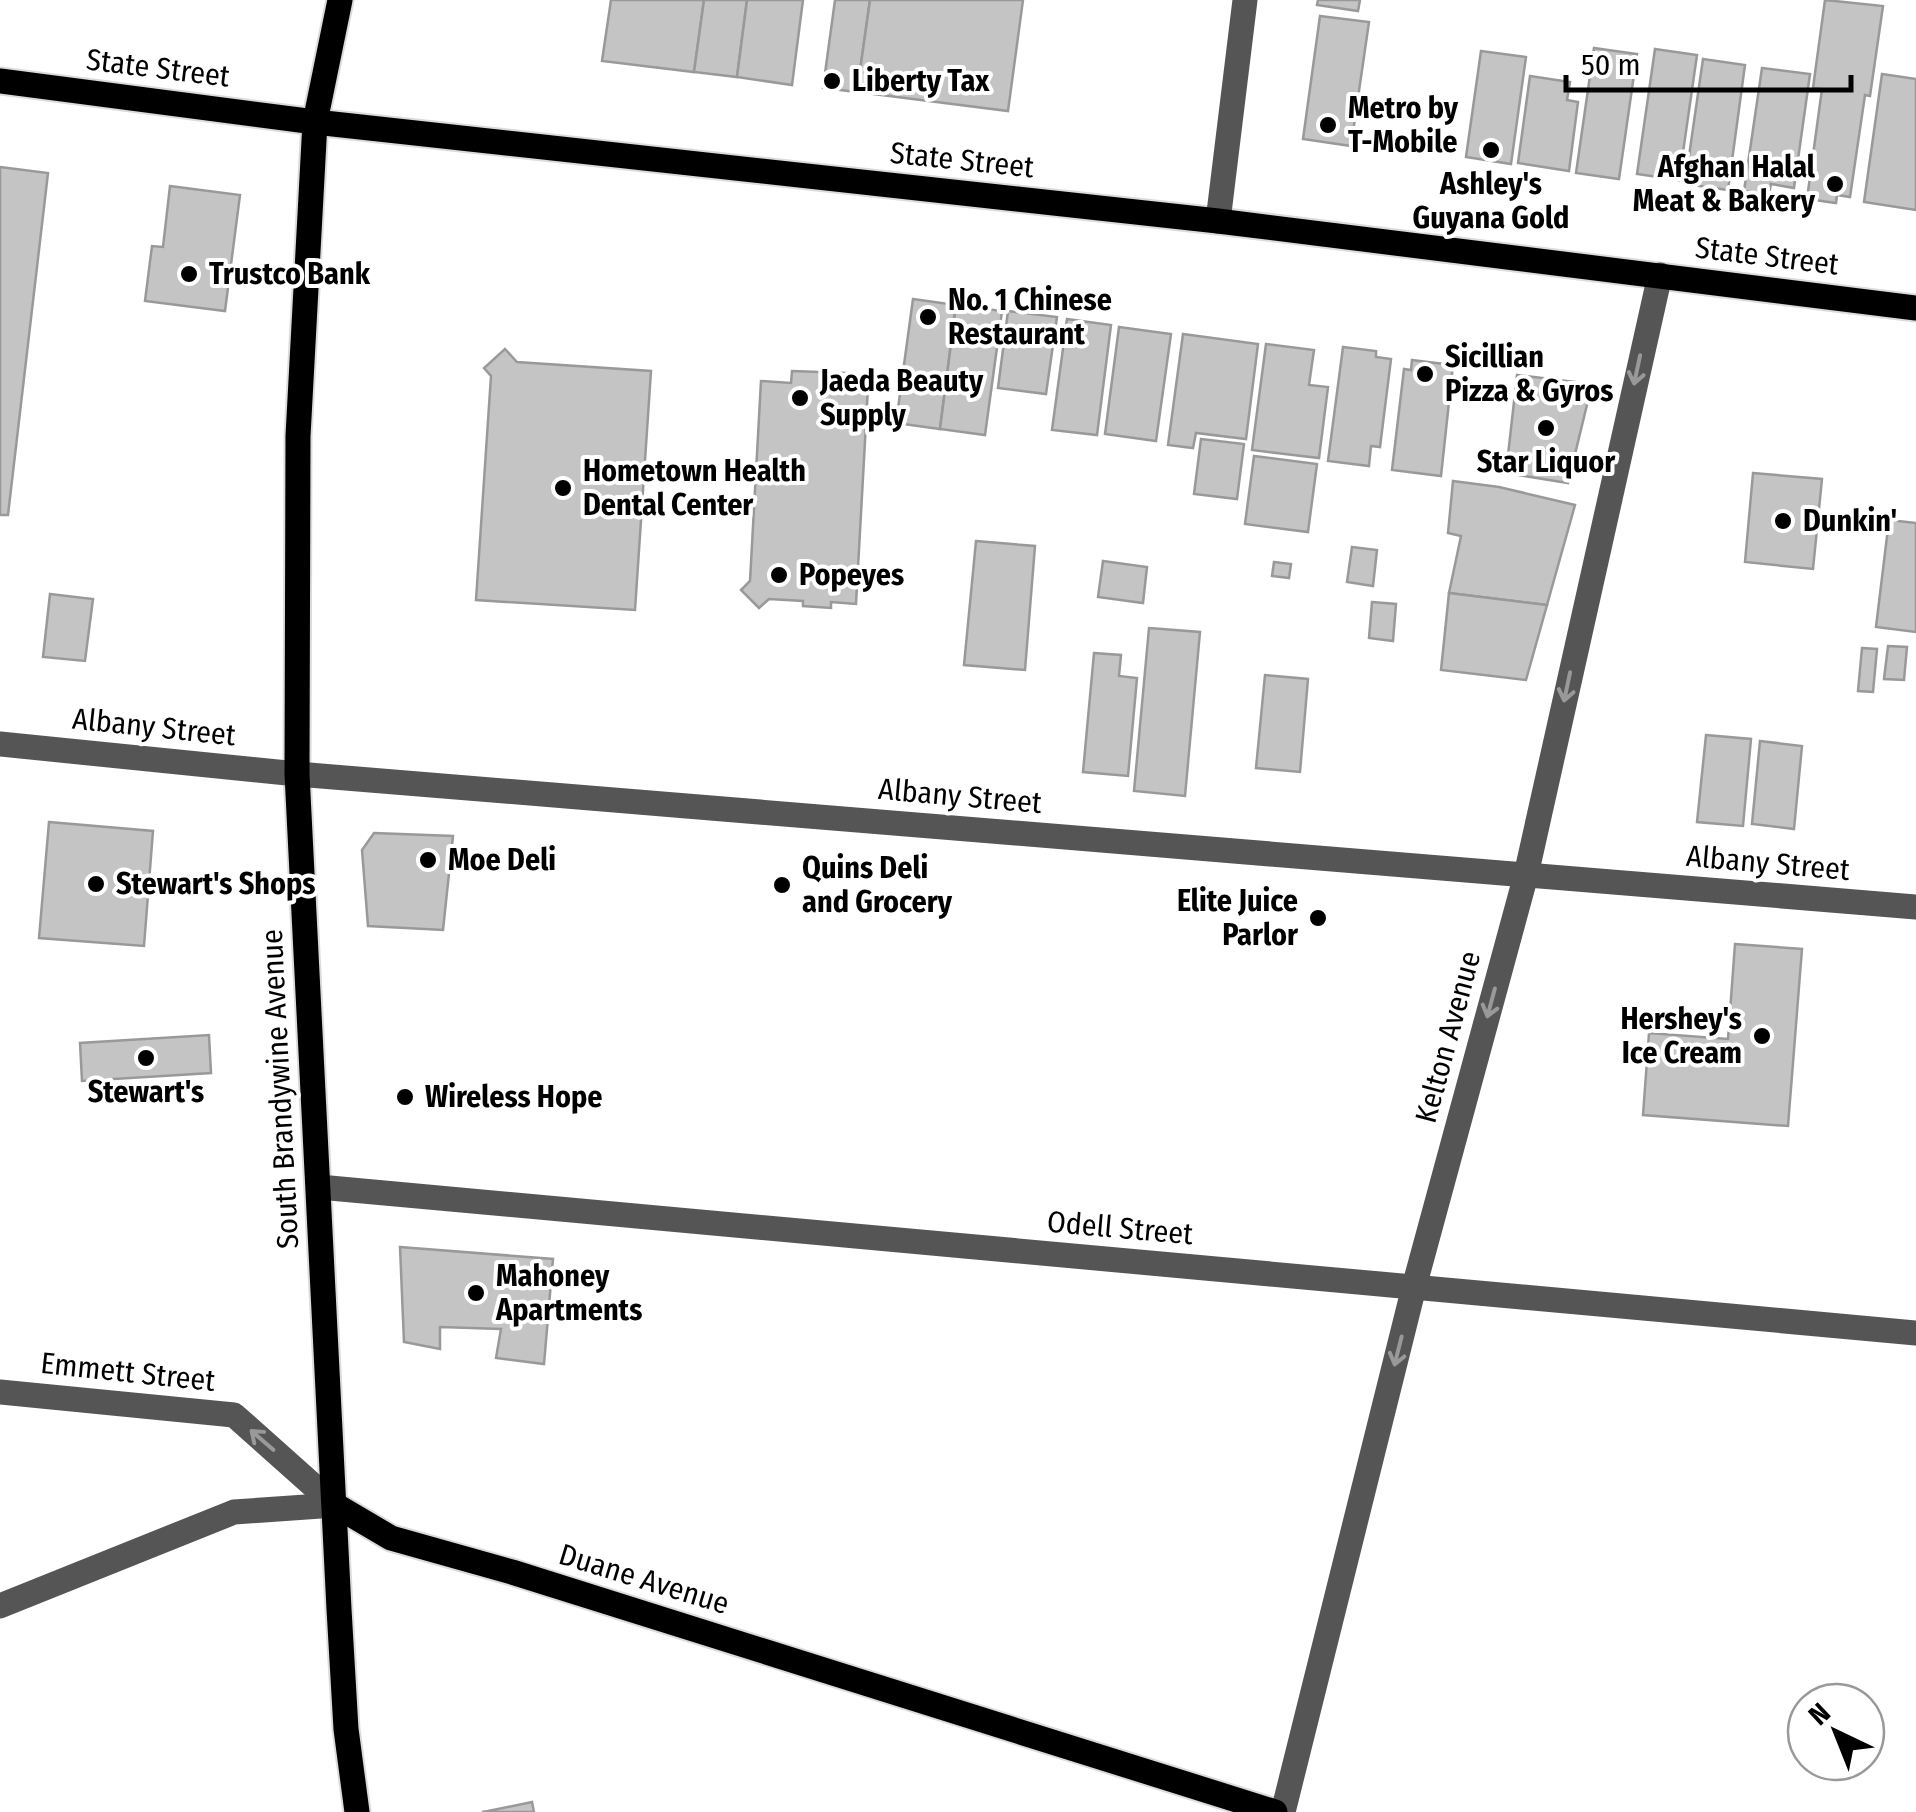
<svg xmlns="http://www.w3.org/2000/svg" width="1916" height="1812" viewBox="0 0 1916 1812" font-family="'Fira Sans Condensed',sans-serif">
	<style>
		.building { fill: #c4c4c4; stroke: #999; stroke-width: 2.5 }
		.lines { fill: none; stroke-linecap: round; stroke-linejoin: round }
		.major-casing { stroke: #dbdbdb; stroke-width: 29 }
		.minor { stroke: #555; stroke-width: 25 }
		.major { stroke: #000; stroke-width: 25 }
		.oneway { stroke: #999 }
		.poi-dot { fill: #000; stroke: #fff; stroke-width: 4 }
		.labels { text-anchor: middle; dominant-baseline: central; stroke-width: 8; stroke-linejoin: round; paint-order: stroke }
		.street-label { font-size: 30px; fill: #000; stroke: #fff }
		.poi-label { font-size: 30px; font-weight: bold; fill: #000; stroke: #fff; text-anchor: start }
	</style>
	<rect width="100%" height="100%" fill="#fff"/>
	<g class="building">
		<path d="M611,0H704L694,72L602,61Z"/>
		<path d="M704,0H747L737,77L694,72Z"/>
		<path d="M747,0H803L792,85L737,77Z"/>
		<path d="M835,0H870L857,92L823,88Z"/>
		<path d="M870,0H1023L1008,111L857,92Z"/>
		<path d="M1318,0H1360L1358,11L1317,5Z"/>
		<path d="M1825,0L1883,6L1870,96L1865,95L1850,197L1837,195L1836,203L1807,199L1822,89L1813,88Z"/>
		<path d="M1320,16L1369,22L1351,146L1303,139Z"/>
		<path d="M1594,48L1637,54L1619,179L1576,173Z"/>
		<path d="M1655,49L1697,55L1679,180L1637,174Z"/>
		<path d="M1481,51L1526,57L1511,164L1466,157Z"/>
		<path d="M1703,59L1745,65L1728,190L1685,184Z"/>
		<path d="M1762,68L1810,74L1794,188L1771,184L1769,194L1744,191Z"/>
		<path d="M1882,74L1916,79V210L1864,202Z"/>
		<path d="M1530,76L1570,82L1567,100L1578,102L1569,171L1518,163Z"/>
		<path d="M0,167L48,173L8,515H0Z"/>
		<path d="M170,186L240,195L225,311L145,301L152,246L163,247Z"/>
		<path d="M913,299L956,305L940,429L896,423Z"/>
		<path d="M956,305L1002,311L985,435L940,429Z"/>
		<path d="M1008,311L1057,317L1046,394L998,388Z"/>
		<path d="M1067,319L1111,325L1097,435L1052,430Z"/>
		<path d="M1119,327L1171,334L1156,441L1105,434Z"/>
		<path d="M1183,334L1258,344L1246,439L1196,433L1193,448L1168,445Z"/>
		<path d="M1266,344L1314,350L1309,385L1328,387L1319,458L1252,450Z"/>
		<path d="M1343,347L1376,351V357L1391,359L1380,447L1371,446L1369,466L1328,461Z"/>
		<path d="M505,349L517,362L651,371L635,610L476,600L491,376L484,368Z"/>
		<path d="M1412,360L1453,365L1441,476L1392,470L1404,369L1411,370Z"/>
		<path d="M792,371L847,373L846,386L868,387L856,604L831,602V608L803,606V601L769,599L759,608L741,590L750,581L761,381L791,383Z"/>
		<path d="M1517,375L1592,384L1568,483L1506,473Z"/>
		<path d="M1201,439L1244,444L1237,499L1194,494Z"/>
		<path d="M1254,456L1317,464L1308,532L1245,524Z"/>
		<path d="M1753,473L1822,479L1813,569L1745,562Z"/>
		<path d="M1453,481L1499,487L1575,505L1547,605L1449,593L1461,536L1448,533Z"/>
		<path d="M1889,520L1916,523V632L1876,627Z"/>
		<path d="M976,541L1035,546L1025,670L964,665Z"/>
		<path d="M1352,547L1377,550L1373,586L1347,582Z"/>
		<path d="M1103,561L1147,567L1143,603L1098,597Z"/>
		<path d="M1274,562L1291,564L1289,578L1272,576Z"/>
		<path d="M1449,593L1547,605L1526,680L1441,670Z"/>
		<path d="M50,594L93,599L85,661L43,657Z"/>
		<path d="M1372,602L1396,604L1393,641L1369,638Z"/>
		<path d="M1149,628L1200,632L1185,796L1134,791Z"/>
		<path d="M1888,646L1907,647L1904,680L1884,679Z"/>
		<path d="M1862,648L1877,649L1873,692L1858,691Z"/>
		<path d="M1094,653L1121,655L1119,676L1137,678L1128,776L1083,772Z"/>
		<path d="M1265,675L1308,679L1300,772L1256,768Z"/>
		<path d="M1706,735L1751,739L1743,826L1697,822Z"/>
		<path d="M1760,741L1802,746L1794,829L1752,824Z"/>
		<path d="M49,822L153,831L144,946L39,938Z"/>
		<path d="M374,833L453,836L443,930L368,926L362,850Z"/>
		<path d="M1735,944L1802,949L1788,1126L1643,1115L1649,1033L1728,1039Z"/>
		<path d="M209,1035L211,1073L82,1081L80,1043Z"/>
		<path d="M400,1247L553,1259L544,1364L496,1358L501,1329L440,1327V1349L404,1342Z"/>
		<path d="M532,1802L534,1812H482L488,1811Z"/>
	</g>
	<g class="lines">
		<defs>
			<g id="major">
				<path d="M340,0L315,122L298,436L297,774L339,1609L346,1729L357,1812"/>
				<path d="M0,81L315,122L1218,221L1916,308"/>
				<path d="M335,1505L391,1538L512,1572L1275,1812"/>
			</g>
		</defs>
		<use href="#major" class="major-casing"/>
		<g class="minor">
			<path d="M1218,221L1245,0"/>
			<path d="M0,744L297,774L1916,907"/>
			<path d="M319,1187L1916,1333"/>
			<path d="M0,1392L234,1415L335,1505"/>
			<path d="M0,1606L234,1512L335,1505"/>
			<path d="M1283,1812L1414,1287L1526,875L1660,275"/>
		</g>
		<use href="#major" class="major"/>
	</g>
	<defs><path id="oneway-shaft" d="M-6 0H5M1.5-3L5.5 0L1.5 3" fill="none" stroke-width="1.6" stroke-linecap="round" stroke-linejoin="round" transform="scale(2.5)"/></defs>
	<g class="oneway">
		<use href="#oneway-shaft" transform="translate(1637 370) rotate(102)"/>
		<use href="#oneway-shaft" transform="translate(1567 687) rotate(102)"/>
		<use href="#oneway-shaft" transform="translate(1491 1003) rotate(105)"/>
		<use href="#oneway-shaft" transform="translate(1398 1351) rotate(104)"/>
		<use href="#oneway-shaft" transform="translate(262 1440) rotate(-139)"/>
	</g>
	<g class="poi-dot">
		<circle cx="832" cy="81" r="10"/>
		<circle cx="1328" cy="125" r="10"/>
		<circle cx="1491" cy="150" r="10"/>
		<circle cx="1835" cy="184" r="10"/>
		<circle cx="189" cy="274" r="10"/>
		<circle cx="928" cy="317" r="10"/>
		<circle cx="1425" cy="374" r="10"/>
		<circle cx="800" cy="398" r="10"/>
		<circle cx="1546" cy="428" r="10"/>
		<circle cx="563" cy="488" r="10"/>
		<circle cx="1783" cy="521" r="10"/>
		<circle cx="779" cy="575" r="10"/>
		<circle cx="428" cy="860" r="10"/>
		<circle cx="96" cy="884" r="10"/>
		<circle cx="782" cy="885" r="10"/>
		<circle cx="1318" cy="918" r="10"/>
		<circle cx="1762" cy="1036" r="10"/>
		<circle cx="146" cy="1058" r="10"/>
		<circle cx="405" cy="1097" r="10"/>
		<circle cx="476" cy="1293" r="10"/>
	</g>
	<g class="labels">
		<g class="street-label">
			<text transform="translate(158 68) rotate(7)">State Street</text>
			<text transform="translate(962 160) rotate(6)">State Street</text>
			<text transform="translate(1767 256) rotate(7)">State Street</text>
			<text transform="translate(154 727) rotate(6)">Albany Street</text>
			<text transform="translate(960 796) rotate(5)">Albany Street</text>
			<text transform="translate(1768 863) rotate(5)">Albany Street</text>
			<text transform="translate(1448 1037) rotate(-75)">Kelton Avenue</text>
			<text transform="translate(280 1089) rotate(-93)">South Brandywine Avenue</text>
			<text transform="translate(1120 1228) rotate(5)">Odell Street</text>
			<text transform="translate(128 1372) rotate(6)">Emmett Street</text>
			<text transform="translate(644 1579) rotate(17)">Duane Avenue</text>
		</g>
		<g class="poi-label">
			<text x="852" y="81">Liberty Tax</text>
			<text x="1348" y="108">Metro by<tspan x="1348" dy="34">T-Mobile</tspan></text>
			<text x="1815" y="167" text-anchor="end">Afghan Halal<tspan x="1815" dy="34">Meat &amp; Bakery</tspan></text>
			<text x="1491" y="184" text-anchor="middle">Ashley's<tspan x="1491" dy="34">Guyana Gold</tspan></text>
			<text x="209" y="274">Trustco Bank</text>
			<text x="948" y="300">No. 1 Chinese<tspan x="948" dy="34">Restaurant</tspan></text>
			<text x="1445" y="357">Sicillian<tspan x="1445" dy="34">Pizza &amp; Gyros</tspan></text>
			<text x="820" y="381">Jaeda Beauty<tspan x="820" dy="34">Supply</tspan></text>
			<text x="1546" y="462" text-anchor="middle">Star Liquor</text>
			<text x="583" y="471">Hometown Health<tspan x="583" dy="34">Dental Center</tspan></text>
			<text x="1803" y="521">Dunkin'</text>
			<text x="799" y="575">Popeyes</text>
			<text x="448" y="860">Moe Deli</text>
			<text x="802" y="868">Quins Deli<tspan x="802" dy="34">and Grocery</tspan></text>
			<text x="116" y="884">Stewart's Shops</text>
			<text x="1298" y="901" text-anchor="end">Elite Juice<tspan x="1298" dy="34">Parlor</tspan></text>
			<text x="1742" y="1019" text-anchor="end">Hershey's<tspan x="1742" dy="34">Ice Cream</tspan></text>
			<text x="146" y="1092" text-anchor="middle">Stewart's</text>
			<text x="425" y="1097">Wireless Hope</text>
			<text x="496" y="1276">Mahoney<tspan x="496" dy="34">Apartments</tspan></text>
		</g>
	</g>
	<g transform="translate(1836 1732) rotate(317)"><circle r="48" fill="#ffffff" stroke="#999999" stroke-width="2.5"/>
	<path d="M0-8L18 38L0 25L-18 38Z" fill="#000000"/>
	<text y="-15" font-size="28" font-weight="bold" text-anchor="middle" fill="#000000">N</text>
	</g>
	<path d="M1566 75v15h285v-15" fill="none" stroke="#000000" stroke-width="5"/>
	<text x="1581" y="75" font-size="30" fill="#000000" stroke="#ffffff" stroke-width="8" paint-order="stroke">50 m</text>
</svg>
